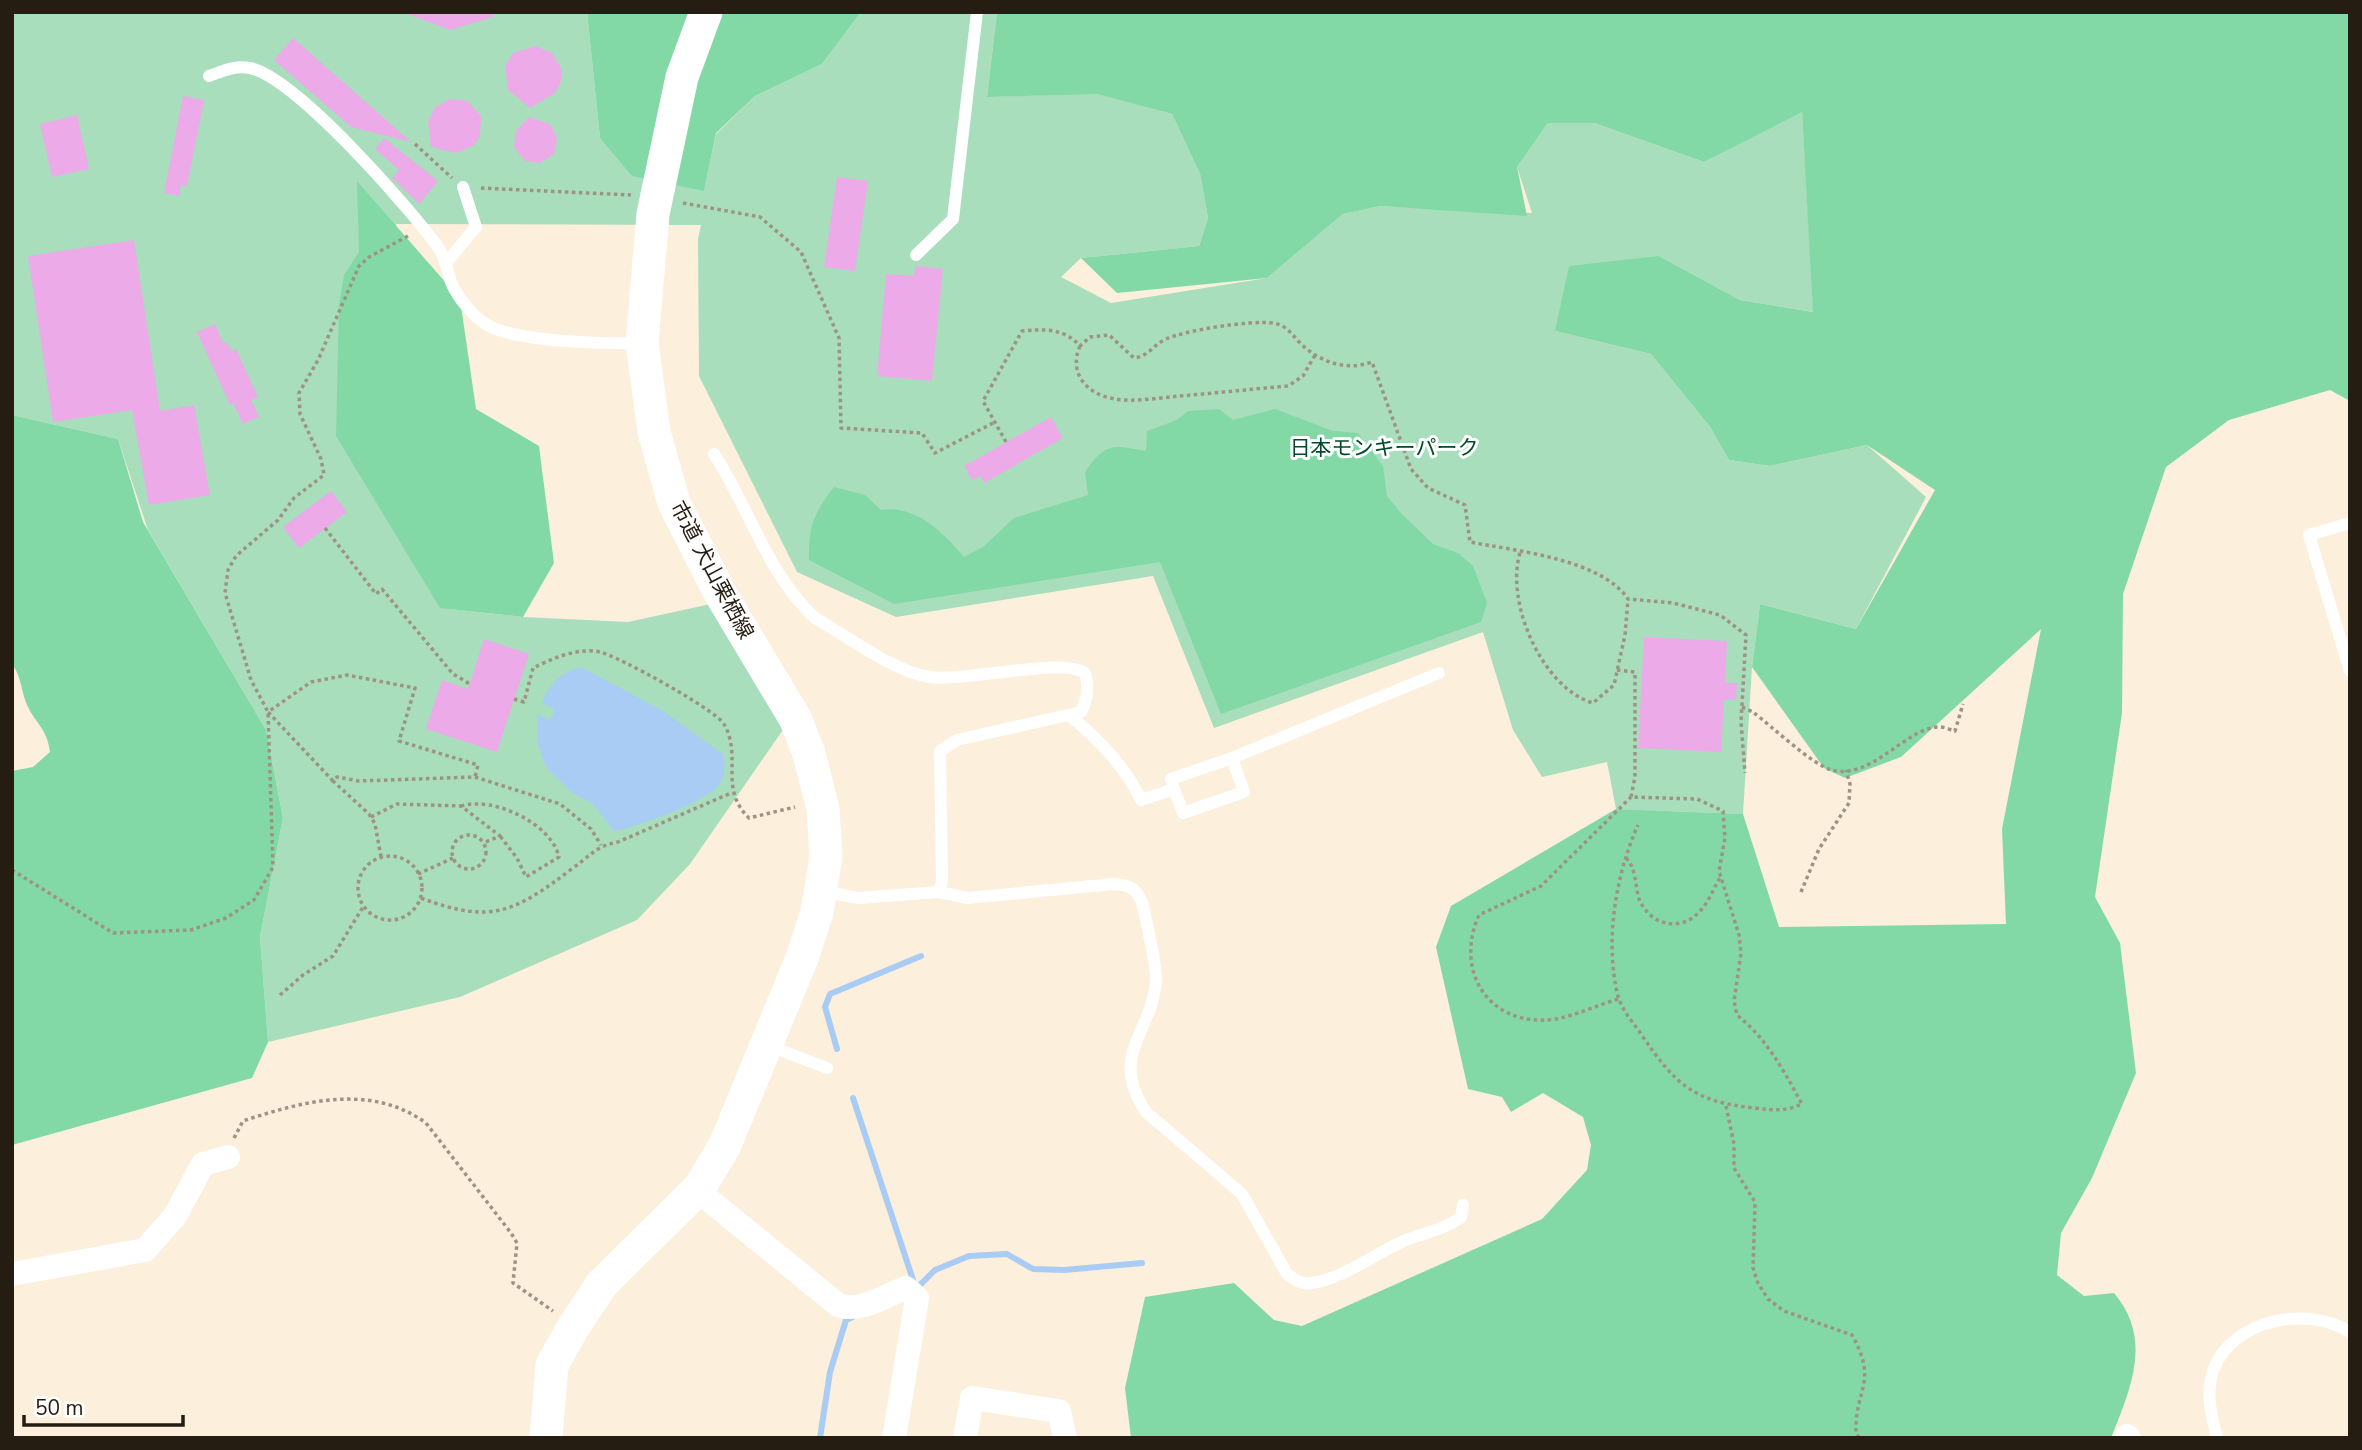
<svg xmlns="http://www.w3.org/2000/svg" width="2362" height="1450" viewBox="0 0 2362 1450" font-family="'Nunito Sans','Noto Sans JP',sans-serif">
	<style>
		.green { fill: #a8debc }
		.forest { fill: #82d9a6 }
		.water { fill: #a9ccf4 }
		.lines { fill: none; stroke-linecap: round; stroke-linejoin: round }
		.stream { stroke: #a9ccf4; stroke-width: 6 }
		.building { fill: #ecaae8 }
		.path { stroke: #9e9383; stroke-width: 3.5; stroke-dasharray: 3.5 3.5; stroke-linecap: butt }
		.lane { stroke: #fff; stroke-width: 12 }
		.street { stroke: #fff; stroke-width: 24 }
		.secondary { stroke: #fff; stroke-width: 33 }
		.labels { text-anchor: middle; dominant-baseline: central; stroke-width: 6; stroke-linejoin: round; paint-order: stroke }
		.park-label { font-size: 21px; fill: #024a2b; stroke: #fefefe }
		.street-label { font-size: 21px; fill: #251d11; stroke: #fefefe }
	</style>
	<rect width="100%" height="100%" fill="#fcefdc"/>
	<path class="green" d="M12,12H587L600,138L704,190L716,134L755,96L822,64L861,12H997L987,97L1098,93L1172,114L1200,174L1208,218L1199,246L1081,258L1061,277L1111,303L1267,278L1343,214L1381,206L1532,213L1517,167L1548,123H1594L1704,162L1802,111L1814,312L1740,300L1659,256L1555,331L1651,354L1710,427L1729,460L1770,466L1867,445L1926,497L1856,629L1760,604L1752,667L1743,814L1616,809L1607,762L1542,777L1513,730L1483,632L1214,728L1153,576L896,617L797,572L699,376L698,239L701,225L396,224L451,609L523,617L628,622L720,602L787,724L690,864L637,920L460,997L268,1042L260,937L283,818L266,730L148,530L118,439L12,415Z"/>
	<g class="forest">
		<path d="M587,12H861L822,64L755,96L716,133L704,191L632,176L600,138Z"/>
		<path d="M997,12H2350V401L2330,390L2229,420L2166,467L2123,594L2122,713L2095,897L2120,943L2136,1073L2092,1178L2061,1233L2057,1275L2084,1296L2114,1293C2153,1339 2131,1388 2111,1438H1131L1125,1388L1145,1297L1234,1283L1274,1320L1302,1326L1542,1219L1587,1170L1591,1145L1583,1117L1543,1093L1511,1112L1502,1097L1468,1089L1436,947L1451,906L1616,809L1743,814L1779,927L2006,924L2002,829L2041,629L1901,757L1845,778L1824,768L1752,667L1760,604L1856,629L1935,490L1867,445L1770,466L1729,460L1710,427L1651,354L1555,331L1569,266L1659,256L1740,300L1813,312L1802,112L1704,162L1594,123H1548L1517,167L1527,216L1381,206L1343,214L1267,278L1117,293L1081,258L1199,246L1208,218L1200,174L1172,114L1098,94L987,97Z"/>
		<path d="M357,181L460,299L476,409L539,446L554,563L523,617L440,608L336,436L339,305L344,275L359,252Z"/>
		<path d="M1219,409L1233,420L1275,409L1333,431L1358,433L1383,466L1387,496L1400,512L1433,544L1458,553L1473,566L1487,603L1481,622L1221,714L1160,562L894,604L809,560C809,525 813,515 834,487L865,495L881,510C915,504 944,533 964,557L983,547L1014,518L1088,495L1085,472C1106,442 1112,445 1146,451L1147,431L1177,420L1188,411Z"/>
		<path d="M12,415L118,439L143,522L266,730L283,818L260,937L268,1042L252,1078L12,1145V771L33,767L50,752C47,729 37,725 28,707C21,693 22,677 12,664Z"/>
	</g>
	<path class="water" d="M577,668L585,669L663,711L723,754C726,765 725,776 719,785C708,801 635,828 614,831L593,804L572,793L546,767L537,741V714L550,720L555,710L542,703C548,686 559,674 577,668Z"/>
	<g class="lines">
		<g class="stream">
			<path d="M837,1049L825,1007L830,994L921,956"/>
			<path d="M853,1098L916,1289L935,1270L969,1256L1007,1254L1033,1269L1064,1270L1142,1263"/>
			<path d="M820,1438L830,1372L846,1320L853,1317"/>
		</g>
	</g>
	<g class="building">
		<path d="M402,12H493V17L450,30Z"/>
		<path d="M293,38L411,142L351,127L274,60Z"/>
		<path d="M535,46L552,53L562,70L561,81L555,93L530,108L508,90L505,66L513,53Z"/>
		<path d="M183,96L204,100L187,186L181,185L179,196L164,193Z"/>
		<path d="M450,99L467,101L481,116L480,136L474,145L457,153L431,147L428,122L435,107Z"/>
		<path d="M77,115L89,169L52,177L40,124Z"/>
		<path d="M529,117L550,124L557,138L554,154L540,163L525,161L514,147L516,131Z"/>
		<path d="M384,138L438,181L419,204L392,178L399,170L375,149Z"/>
		<path d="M837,177L868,181L855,271L824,267Z"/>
		<path d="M134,240L160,411L194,405L210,495L149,505L132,410L53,422L28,256Z"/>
		<path d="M915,266L943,269L932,381L877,376L886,274L914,276Z"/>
		<path d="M215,324L223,343L227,342L231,351L236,349L258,397L251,400L259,417L243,424L233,403L230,405L197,332Z"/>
		<path d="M1051,417L1063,438L984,483L981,476L972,480L964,466Z"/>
		<path d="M331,491L347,512L299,548L283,527Z"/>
		<path d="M1644,637L1727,641L1725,683H1737L1736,700H1724L1721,752L1638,748Z"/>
		<path d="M484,639L529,654L497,752L426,729L442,680L468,689Z"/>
	</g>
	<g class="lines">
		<g class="path">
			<path d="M415,144L452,178"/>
			<path d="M481,188L631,195"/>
			<path d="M683,203L760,217L801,252L839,338L841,428L922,433L935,453L995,422"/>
			<path d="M1080,346C1069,371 1084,392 1110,398C1132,403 1157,398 1180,396C1216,393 1252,389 1288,386L1303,376L1315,355"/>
			<path d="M1006,442L983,401L1022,331C1045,329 1064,328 1080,346L1090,337L1109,335L1134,358C1149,356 1153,345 1166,339C1186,330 1252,320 1273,323C1287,325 1293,336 1302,345C1322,363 1347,371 1372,362L1411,469L1428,488L1465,505L1470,542C1516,551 1601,559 1628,599L1673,603L1720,615L1746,635L1741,722L1745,773"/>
			<path d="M325,528L376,594L382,589L453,674L470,684"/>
			<path d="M1520,553C1505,602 1542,688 1593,703L1614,685L1625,635L1628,599"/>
			<path d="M1617,670L1635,672V777L1631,797L1697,799L1723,811L1725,838L1719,871L1739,935L1741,954L1734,1001L1737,1015C1767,1039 1784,1071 1802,1104C1784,1112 1774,1110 1755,1108C1693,1102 1675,1084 1641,1034C1632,1021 1620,1008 1617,992C1605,939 1616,874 1638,825"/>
			<path d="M514,699L524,702L533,668C551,659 578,647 600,652C618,656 716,710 724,724C743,758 718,788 749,818L795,807"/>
			<path d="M1742,707L1753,712C1771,726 1812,764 1831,770C1872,781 1907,726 1940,727C1945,727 1951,730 1955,731L1963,704"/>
			<path d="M333,781L268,712L311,682L347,675L415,688L399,741L478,765L475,777"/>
			<path d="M461,806C493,796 551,823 559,857L526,877L517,858L500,836"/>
			<path d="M371,817L397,804L461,806L500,836L483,843"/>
			<circle cx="469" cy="852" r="17"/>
			<circle cx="390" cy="888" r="32"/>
			<path d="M381,857L375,824L369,814L333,781L337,777L359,781L475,777L560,804L591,829L601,845"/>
			<path d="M1626,858C1636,867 1635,886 1639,899C1650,926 1682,933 1701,910C1710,900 1714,887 1721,876"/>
			<path d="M12,870L113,933L191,930L226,918L254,900L273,867L268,712L251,680L225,593L228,570L236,556L278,520L294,498L324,475L321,459L300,414L299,393L318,360L359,266L369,257L408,236"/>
			<path d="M418,874L453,858"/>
			<path d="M1801,892L1819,849L1849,803L1850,784L1846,770"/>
			<path d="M421,898C492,925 515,912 573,868C590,856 596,846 618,842L731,793"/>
			<path d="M280,995L303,975L333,956L363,907"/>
			<path d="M1618,999C1598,1005 1577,1015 1556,1019C1491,1029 1453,973 1479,915L1541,886L1631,797"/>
			<path d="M1726,1106L1734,1144V1168L1755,1202L1753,1268L1758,1283L1768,1299L1784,1311L1852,1335C1879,1383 1854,1389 1856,1434L1860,1438"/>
			<path d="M234,1138L243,1121C303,1101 371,1083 426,1123L511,1233L517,1243L513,1283L553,1311"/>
		</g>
		<g class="lane">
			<path d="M209,76C223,71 235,65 250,68C296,78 408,206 438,247C446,258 447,270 451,282C457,297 474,318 489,326C520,342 605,344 642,343"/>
			<path d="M916,255L953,219L977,12"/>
			<path d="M446,263L476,227L463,187"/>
			<path d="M714,454C749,507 767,574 815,618C848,636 893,672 930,677C967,682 1060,657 1085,673C1089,688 1088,698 1081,712L957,740L940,751L942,881L939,892"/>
			<path d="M2350,523L2309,535L2350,671"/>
			<path d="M1070,716C1098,738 1126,768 1141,800L1174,789L1183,813L1244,792L1232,758L1439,673"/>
			<path d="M1174,789L1171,779L1232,758"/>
			<path d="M821,891L858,898L939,892L968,898L1113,884C1129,885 1135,887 1142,902C1146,921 1156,961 1156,978C1154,1032 1107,1054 1146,1112L1242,1194L1287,1274C1295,1280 1302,1285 1312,1283C1342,1279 1378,1252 1406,1240C1425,1233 1445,1229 1461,1217L1463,1205"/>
			<path d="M767,1045L827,1068"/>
			<path d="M2217,1438C2211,1415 2205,1391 2214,1368C2234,1319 2308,1305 2350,1332"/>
		</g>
		<g class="street">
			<path d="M697,1190L838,1305C862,1313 883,1296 906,1288L917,1298L894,1438"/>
			<path d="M12,1274L145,1250L175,1216L203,1164L228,1157"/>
			<path d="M2127,1436L2129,1438"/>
			<path d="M965,1438L972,1398L1059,1411L1065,1438"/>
		</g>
		<path class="secondary" d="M546,1438L552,1365L574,1326L602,1284L700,1187L725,1145L802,958L817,912L826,856L823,809L809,754L796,720L720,593L674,503L654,432L642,343L653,214L682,77L706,12"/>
	</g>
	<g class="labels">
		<g class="park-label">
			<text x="1384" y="448">日本モンキーパーク</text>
		</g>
		<g class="street-label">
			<text transform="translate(712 570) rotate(62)">市道 犬山栗栖線</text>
		</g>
	</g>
	<rect width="2362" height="1450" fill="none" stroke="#251d11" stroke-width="28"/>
	<path d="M24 1415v10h159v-10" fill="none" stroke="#251d11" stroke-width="3.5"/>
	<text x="35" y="1415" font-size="21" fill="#251d11" stroke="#fefefe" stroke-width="5" paint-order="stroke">50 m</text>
</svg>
